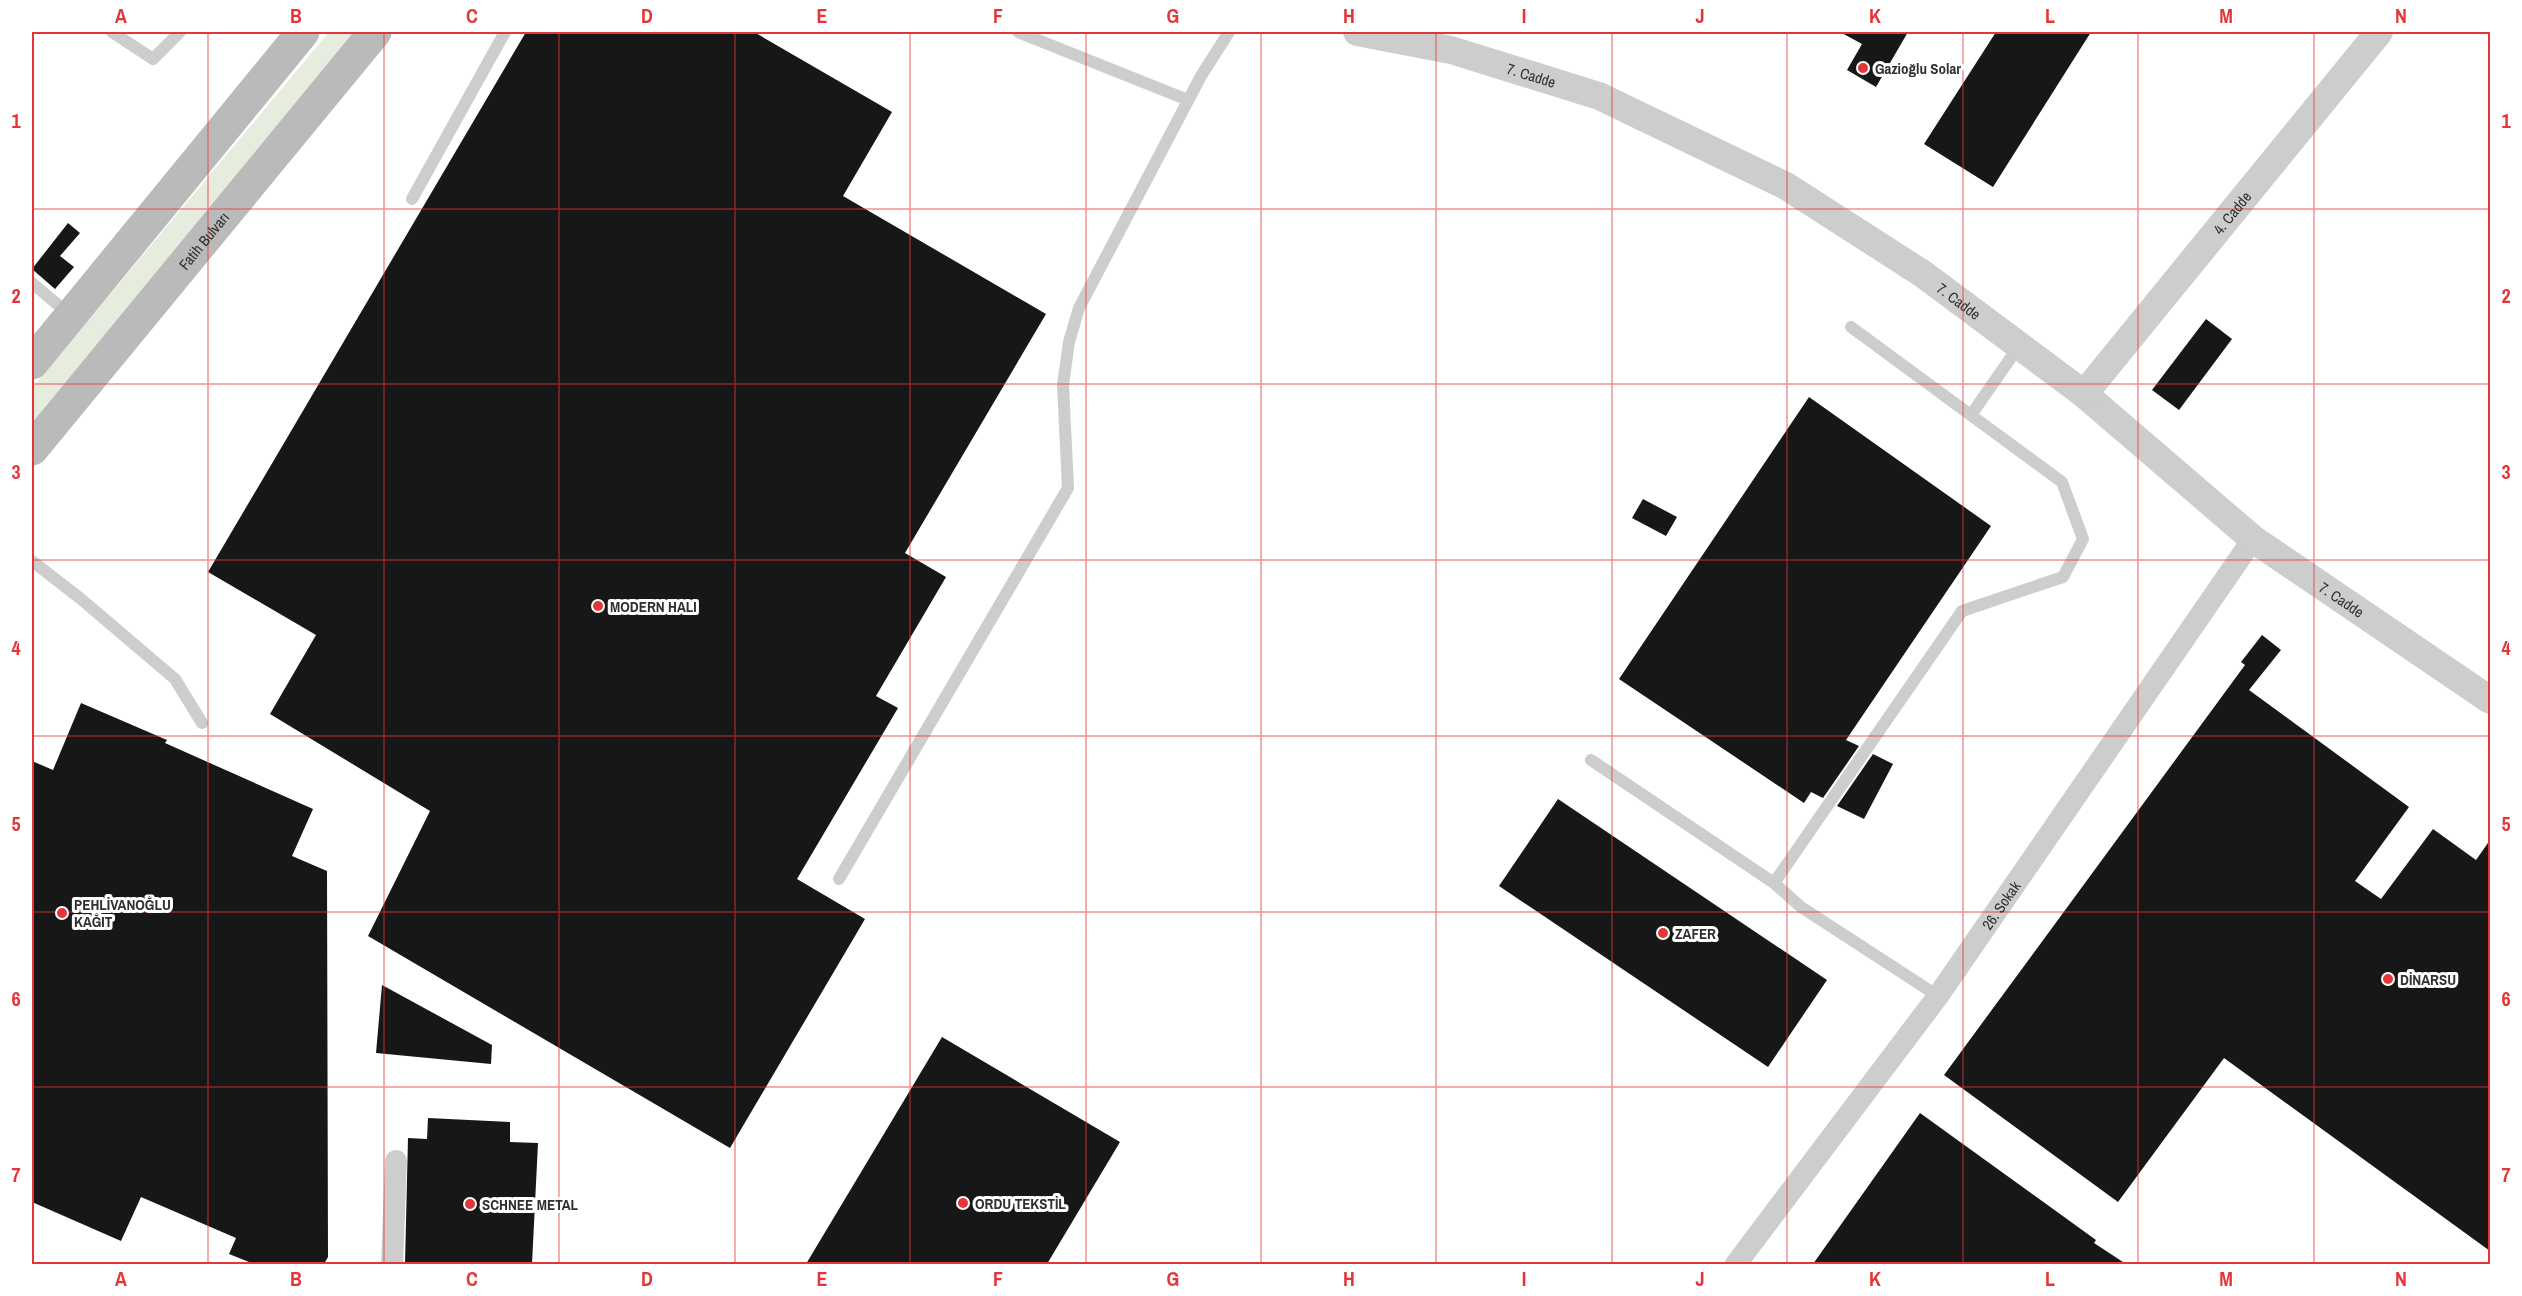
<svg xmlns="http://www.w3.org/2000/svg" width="2522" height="1296" viewBox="0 0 2522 1296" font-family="'Archivo Narrow',sans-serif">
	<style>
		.green { fill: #e6eddf }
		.building { fill: #171717 }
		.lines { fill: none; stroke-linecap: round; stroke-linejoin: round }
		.service { stroke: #cdcdcd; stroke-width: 12 }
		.minor { stroke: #cdcdcd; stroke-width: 22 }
		.tertiary { stroke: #cdcdcd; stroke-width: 28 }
		.secondary { stroke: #bababa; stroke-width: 33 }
		.grid { fill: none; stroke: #e43638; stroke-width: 1.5; stroke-opacity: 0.55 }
		.poi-dot { fill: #e43638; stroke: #fff; stroke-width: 2 }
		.labels { text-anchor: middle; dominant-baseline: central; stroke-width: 6; stroke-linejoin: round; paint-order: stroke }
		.poi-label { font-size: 15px; font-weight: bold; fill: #303030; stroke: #fff; text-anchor: start }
		.street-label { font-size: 15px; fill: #303030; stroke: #fff }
		.neatline { fill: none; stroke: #e43638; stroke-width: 2 }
		.grid-label { font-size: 20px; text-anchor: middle; font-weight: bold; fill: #e43638 }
	</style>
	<rect width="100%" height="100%" fill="#fff"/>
	<path class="green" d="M329,32H363L32,432V388Z"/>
	<g class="building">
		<path d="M526,32H754L892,112L843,196L1046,314L905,553L946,577L876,696L898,708L797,879L865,919L730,1148L368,936L430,811L270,714L316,635L208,572Z"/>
		<path d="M1840,32H1908L1876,87L1847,70L1862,44Z"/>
		<path d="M1996,32H2091L1993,187L1924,144Z"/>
		<path d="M68,223L80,233L60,256L74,267L55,289L32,269Z"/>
		<path d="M2206,319L2232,339L2179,410L2152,390Z"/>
		<path d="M1809,397L1991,526L1846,740L1859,746L1823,798L1811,792L1804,803L1619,679Z"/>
		<path d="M1643,499L1677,517L1666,536L1632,518Z"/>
		<path d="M2262,635L2281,650L2249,690L2409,807L2355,881L2381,899L2433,829L2476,860L2490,840V1251L2224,1058L2118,1202L1944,1075L2245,665L2241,662Z"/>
		<path d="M81,703L167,740L165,743L313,809L292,856L327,871L328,1257L324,1264H254L229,1254L236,1238L141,1197L121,1241L32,1202V761L53,770Z"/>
		<path d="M1873,754L1893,764L1864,819L1837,806Z"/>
		<path d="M1558,799L1827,980L1768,1067L1499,886Z"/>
		<path d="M382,985L492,1045L491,1064L376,1053Z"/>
		<path d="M942,1037L1120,1142L1047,1264H806Z"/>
		<path d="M1920,1113L2096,1240L2094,1243L2126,1264H1813Z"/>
		<path d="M428,1118L510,1122V1142L538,1143L532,1264H405L408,1138L427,1139Z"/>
	</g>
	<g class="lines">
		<g class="service">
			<path d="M112,32L153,59L180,32"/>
			<path d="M1018,32L1188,100"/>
			<path d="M412,199L505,32"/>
			<path d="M32,283L70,315"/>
			<path d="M1971,415L2019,346"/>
			<path d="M32,561L81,599L175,679L202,723"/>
			<path d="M1591,760L1774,883L1801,907L1938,996"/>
			<path d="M839,879L1068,488L1063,385L1069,342L1079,308L1201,76L1229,32"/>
			<path d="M1774,883L1962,611L2063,577L2083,539L2062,482L1851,327"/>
		</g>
		<g class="minor">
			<path d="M392,1264L396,1161"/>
			<path id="s1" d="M1736,1264L1938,996L2253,539"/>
		</g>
		<g class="tertiary">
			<path id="s2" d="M1357,32L1451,50L1599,96L1786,186L1923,274L2084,394L2253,539L2490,700"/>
			<path id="s3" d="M2084,394L2379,32"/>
		</g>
		<g class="secondary">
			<path d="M32,363L303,32"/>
			<path id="s4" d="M32,449L375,32"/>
		</g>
	</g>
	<path class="grid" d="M208,32V1264M384,32V1264M559,32V1264M735,32V1264M910,32V1264M1086,32V1264M1261,32V1264M1436,32V1264M1612,32V1264M1787,32V1264M1963,32V1264M2138,32V1264M2314,32V1264M32,209H2490M32,384H2490M32,560H2490M32,736H2490M32,912H2490M32,1087H2490"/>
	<g class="poi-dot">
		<circle cx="1863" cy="68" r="6"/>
		<circle cx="598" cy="606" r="6"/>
		<circle cx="62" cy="913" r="6"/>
		<circle cx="1663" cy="933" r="6"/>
		<circle cx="2388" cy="979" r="6"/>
		<circle cx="963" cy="1203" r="6"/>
		<circle cx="470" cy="1204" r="6"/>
	</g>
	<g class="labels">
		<g class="poi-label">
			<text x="1875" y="68">Gazioğlu Solar</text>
			<text x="610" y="606">MODERN HALI</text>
			<text x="74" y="904">PEHLİVANOĞLU<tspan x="74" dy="17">KAĞIT</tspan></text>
			<text x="1675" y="933">ZAFER</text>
			<text x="2400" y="979">DİNARSU</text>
			<text x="975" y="1203">ORDU TEKSTİL</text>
			<text x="482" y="1204">SCHNEE METAL</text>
		</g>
		<g class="street-label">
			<text stroke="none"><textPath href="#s2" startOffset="180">7. Cadde</textPath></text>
			<text stroke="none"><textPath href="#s3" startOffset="234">4. Cadde</textPath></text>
			<text stroke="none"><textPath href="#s4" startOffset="270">Fatih Bulvarı</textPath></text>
			<text stroke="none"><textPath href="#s2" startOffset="666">7. Cadde</textPath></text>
			<text stroke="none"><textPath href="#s2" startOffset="1152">7. Cadde</textPath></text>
			<text stroke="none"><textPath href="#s1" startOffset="446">26. Sokak</textPath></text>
		</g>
	</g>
	<rect width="2522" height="1296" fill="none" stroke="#ffffff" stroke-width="66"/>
	<rect x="33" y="33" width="2456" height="1230" class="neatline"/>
	<g class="grid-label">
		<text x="121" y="23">A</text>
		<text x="296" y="23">B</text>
		<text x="472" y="23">C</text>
		<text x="647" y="23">D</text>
		<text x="822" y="23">E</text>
		<text x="998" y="23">F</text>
		<text x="1173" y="23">G</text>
		<text x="1349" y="23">H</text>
		<text x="1524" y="23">I</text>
		<text x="1700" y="23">J</text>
		<text x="1875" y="23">K</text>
		<text x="2050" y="23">L</text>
		<text x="2226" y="23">M</text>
		<text x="2401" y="23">N</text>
		<text x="16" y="128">1</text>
		<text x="2506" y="128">1</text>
		<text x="16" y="303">2</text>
		<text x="2506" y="303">2</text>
		<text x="16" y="479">3</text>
		<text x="2506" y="479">3</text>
		<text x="16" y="655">4</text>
		<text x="2506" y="655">4</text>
		<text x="16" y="831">5</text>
		<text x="2506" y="831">5</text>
		<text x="16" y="1006">6</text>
		<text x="2506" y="1006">6</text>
		<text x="16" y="1182">7</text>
		<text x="2506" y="1182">7</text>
		<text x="121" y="1286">A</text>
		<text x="296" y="1286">B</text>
		<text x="472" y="1286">C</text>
		<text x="647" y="1286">D</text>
		<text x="822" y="1286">E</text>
		<text x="998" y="1286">F</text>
		<text x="1173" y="1286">G</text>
		<text x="1349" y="1286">H</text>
		<text x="1524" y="1286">I</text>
		<text x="1700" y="1286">J</text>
		<text x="1875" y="1286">K</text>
		<text x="2050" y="1286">L</text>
		<text x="2226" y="1286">M</text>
		<text x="2401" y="1286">N</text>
	</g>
</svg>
